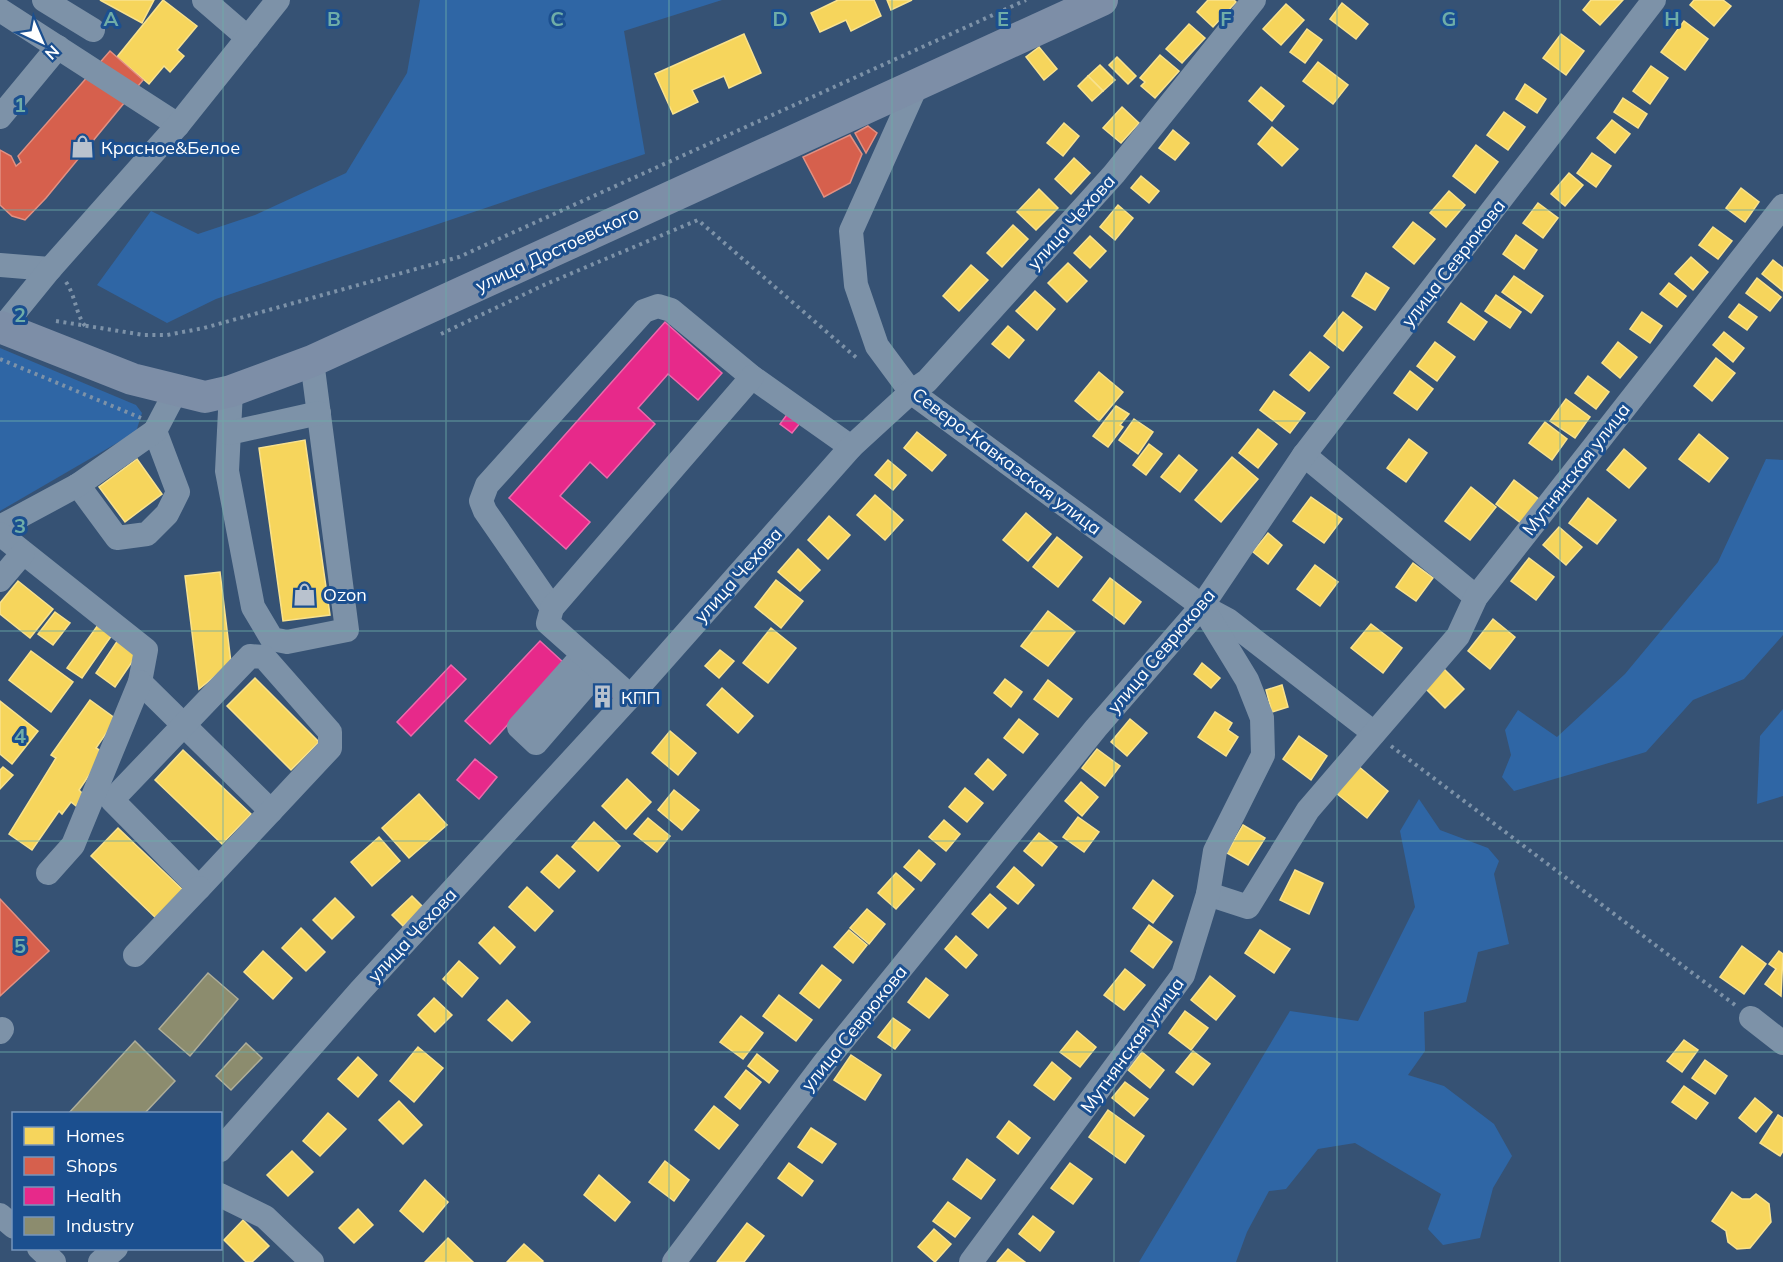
<svg xmlns="http://www.w3.org/2000/svg" width="1783" height="1262" viewBox="0 0 1783 1262" font-family="Mulish,sans-serif">
	<style>
		.green { fill: #2f66a5 }
		.homes { fill: #f6d55c; stroke: #f9e28d; stroke-width: 1.5 }
		.shops { fill: #d6604d; stroke: #e29082; stroke-width: 1.5 }
		.health { fill: #e7298a; stroke: #ee69ad; stroke-width: 1.5 }
		.industry { fill: #8c8c6e; stroke: #aeae9a; stroke-width: 1.5 }
		.lines { fill: none; stroke-linecap: round; stroke-linejoin: round }
		.path { stroke: #7d92a8; stroke-width: 4; stroke-dasharray: 3 4.5; stroke-linecap: butt }
		.minor { stroke: #7d92a8; stroke-width: 24 }
		.major { stroke: #7d8ea7; stroke-width: 32 }
		.grid { fill: none; stroke: #6fada8; stroke-width: 1.5; stroke-opacity: 0.55 }
		.labels { text-anchor: middle; dominant-baseline: central; stroke-width: 6; stroke-linejoin: round; paint-order: stroke }
		.poi-label { font-size: 18px; fill: #fff; stroke: #1b4f8f; text-anchor: start }
		.street-label { font-size: 18px; fill: #fff; stroke: #1b4f8f }
		.grid-label { font-size: 20px; text-anchor: middle; font-weight: bold; fill: #6fada8; stroke: #1b4f8f; stroke-width: 6; stroke-linejoin: round; paint-order: stroke }
	</style>
	<rect width="100%" height="100%" fill="#365274"/>
	<g class="green">
		<path d="M420,0H722L624,31L645,154L216,299L167,323L97,285L151,211L198,234L255,215L346,173L407,73Z"/>
		<path d="M0,348L136,405L142,413L136,432L0,511Z"/>
		<path d="M1766,459L1783,460V635L1744,679L1693,700L1646,752L1514,791L1502,777L1511,755L1505,730L1518,710L1557,737L1625,674L1718,562Z"/>
		<path d="M1783,709V796L1757,804L1760,736Z"/>
		<path d="M1419,799L1440,830L1488,848L1499,861L1494,874L1509,944L1478,952L1466,1002L1424,1012L1425,1051L1408,1075L1444,1086L1494,1124L1512,1156L1493,1188L1480,1238L1443,1245L1428,1229L1441,1194L1355,1143L1318,1149L1286,1189L1269,1191L1247,1232L1236,1262H1139L1290,1011L1358,1021L1415,907L1400,831Z"/>
	</g>
	<g class="homes">
		<path d="M100,0H154L142,23Z"/>
		<path d="M163,0L197,26L177,50L184,56L170,72L164,66L149,84L117,57Z"/>
		<path d="M838,0H874L881,16L851,31L846,20L820,32L811,13Z"/>
		<path d="M887,0H912L891,10Z"/>
		<path d="M1208,0H1234L1236,2L1213,27L1197,12Z"/>
		<path d="M1591,0H1623L1600,25L1583,10Z"/>
		<path d="M1694,0H1723L1731,6L1714,26L1690,5Z"/>
		<path d="M1342,3L1368,24L1356,39L1330,19Z"/>
		<path d="M1286,4L1304,20L1281,45L1263,29Z"/>
		<path d="M1684,21L1708,39L1685,70L1661,52Z"/>
		<path d="M1189,24L1205,38L1182,63L1166,49Z"/>
		<path d="M1307,29L1322,40L1305,63L1290,52Z"/>
		<path d="M744,34L761,73L729,88L724,76L692,90L698,102L673,114L655,74Z"/>
		<path d="M1561,34L1584,51L1566,75L1543,58Z"/>
		<path d="M1039,47L1057,69L1044,80L1026,57Z"/>
		<path d="M1160,55L1179,71L1155,98L1141,86L1145,82L1140,78Z"/>
		<path d="M1117,57L1136,76L1128,84L1109,65Z"/>
		<path d="M1318,62L1348,85L1333,104L1303,81Z"/>
		<path d="M1100,65L1115,80L1103,91L1088,76Z"/>
		<path d="M1651,66L1668,78L1650,104L1633,91Z"/>
		<path d="M1088,76L1103,91L1092,101L1078,86Z"/>
		<path d="M1525,84L1546,99L1537,113L1516,99Z"/>
		<path d="M1261,87L1284,106L1272,121L1249,101Z"/>
		<path d="M1623,98L1647,114L1638,128L1614,112Z"/>
		<path d="M1122,107L1139,123L1121,143L1103,128Z"/>
		<path d="M1504,112L1525,127L1508,150L1487,135Z"/>
		<path d="M1612,120L1630,134L1615,153L1597,138Z"/>
		<path d="M1064,123L1079,136L1063,156L1047,143Z"/>
		<path d="M1272,127L1298,149L1282,166L1258,144Z"/>
		<path d="M1173,130L1189,143L1175,160L1159,148Z"/>
		<path d="M1476,145L1498,162L1475,193L1453,176Z"/>
		<path d="M1592,153L1611,166L1596,187L1577,173Z"/>
		<path d="M1074,158L1090,173L1071,194L1055,179Z"/>
		<path d="M1569,173L1583,185L1565,206L1551,194Z"/>
		<path d="M1141,176L1159,191L1149,203L1131,188Z"/>
		<path d="M1741,188L1759,202L1745,222L1726,208Z"/>
		<path d="M1039,189L1058,208L1036,230L1017,212Z"/>
		<path d="M1449,191L1465,205L1446,227L1430,213Z"/>
		<path d="M1538,203L1558,218L1543,238L1523,223Z"/>
		<path d="M1118,205L1133,218L1115,240L1100,227Z"/>
		<path d="M1413,222L1435,239L1414,264L1393,247Z"/>
		<path d="M1013,225L1028,239L1002,267L987,253Z"/>
		<path d="M1713,227L1732,241L1718,259L1699,245Z"/>
		<path d="M1516,235L1537,250L1524,269L1503,254Z"/>
		<path d="M1090,236L1106,251L1090,268L1074,253Z"/>
		<path d="M1691,257L1708,272L1693,290L1675,274Z"/>
		<path d="M1773,260L1783,268V291L1762,274Z"/>
		<path d="M1068,263L1087,281L1067,302L1048,283Z"/>
		<path d="M971,265L988,280L959,311L943,296Z"/>
		<path d="M1366,273L1389,288L1375,310L1352,296Z"/>
		<path d="M1514,276L1543,296L1531,313L1502,292Z"/>
		<path d="M1757,278L1781,297L1770,311L1746,293Z"/>
		<path d="M1669,283L1686,296L1677,307L1660,294Z"/>
		<path d="M1035,291L1055,309L1037,330L1016,311Z"/>
		<path d="M1496,295L1521,312L1510,328L1485,311Z"/>
		<path d="M1461,303L1487,322L1474,340L1448,322Z"/>
		<path d="M1739,304L1757,317L1747,330L1729,317Z"/>
		<path d="M1343,312L1362,327L1343,351L1324,336Z"/>
		<path d="M1642,312L1662,326L1650,343L1630,329Z"/>
		<path d="M1008,326L1024,340L1009,358L992,344Z"/>
		<path d="M1724,332L1744,348L1733,362L1713,345Z"/>
		<path d="M1435,342L1455,357L1437,381L1417,366Z"/>
		<path d="M1618,342L1637,357L1620,378L1602,363Z"/>
		<path d="M1310,352L1329,367L1309,391L1290,375Z"/>
		<path d="M1716,358L1735,373L1712,401L1694,386Z"/>
		<path d="M1410,371L1433,389L1417,410L1394,393Z"/>
		<path d="M1099,372L1123,392L1099,421L1075,401Z"/>
		<path d="M1588,376L1609,392L1596,409L1575,393Z"/>
		<path d="M1274,391L1305,413L1290,433L1260,410Z"/>
		<path d="M1566,399L1590,417L1575,438L1550,421Z"/>
		<path d="M1116,406L1129,414L1120,425L1123,427L1108,447L1093,436Z"/>
		<path d="M1134,419L1153,432L1138,454L1119,440Z"/>
		<path d="M1545,422L1567,439L1552,460L1529,443Z"/>
		<path d="M1258,429L1277,444L1258,468L1239,453Z"/>
		<path d="M917,432L946,455L932,471L904,448Z"/>
		<path d="M1699,434L1728,458L1709,482L1679,459Z"/>
		<path d="M1409,439L1427,453L1406,482L1387,468Z"/>
		<path d="M305,440L330,615L283,621L259,448Z"/>
		<path d="M1149,444L1162,454L1146,475L1133,465Z"/>
		<path d="M1624,449L1646,468L1629,488L1607,470Z"/>
		<path d="M1179,455L1197,470L1180,492L1161,477Z"/>
		<path d="M1232,457L1258,479L1221,522L1195,500Z"/>
		<path d="M137,459L162,494L125,522L99,487Z"/>
		<path d="M888,460L906,475L893,490L875,475Z"/>
		<path d="M1514,480L1540,500L1522,524L1496,504Z"/>
		<path d="M1471,487L1496,507L1470,540L1445,521Z"/>
		<path d="M875,495L903,520L885,540L857,515Z"/>
		<path d="M1311,497L1342,519L1324,543L1293,521Z"/>
		<path d="M1588,498L1616,520L1597,544L1569,523Z"/>
		<path d="M1026,513L1051,534L1028,561L1003,540Z"/>
		<path d="M829,516L850,535L828,559L808,540Z"/>
		<path d="M1559,527L1582,547L1566,565L1543,545Z"/>
		<path d="M1268,533L1282,545L1268,564L1253,552Z"/>
		<path d="M1057,537L1082,557L1058,587L1033,567Z"/>
		<path d="M798,549L820,570L800,591L778,572Z"/>
		<path d="M1529,558L1554,577L1536,600L1511,581Z"/>
		<path d="M1413,563L1433,578L1416,601L1396,587Z"/>
		<path d="M1315,565L1338,582L1320,606L1297,589Z"/>
		<path d="M220,572L231,663L199,689L185,576Z"/>
		<path d="M1110,578L1141,602L1124,624L1093,600Z"/>
		<path d="M776,580L803,601L781,628L755,607Z"/>
		<path d="M18,581L53,609L30,638L0,614V603Z"/>
		<path d="M1048,611L1075,632L1048,666L1021,646Z"/>
		<path d="M55,612L70,623L53,645L38,634Z"/>
		<path d="M1493,619L1515,637L1490,669L1468,651Z"/>
		<path d="M1371,624L1402,648L1383,673L1351,648Z"/>
		<path d="M98,625L112,635L82,678L67,668Z"/>
		<path d="M771,628L796,648L768,683L743,663Z"/>
		<path d="M118,640L138,653L115,687L96,673Z"/>
		<path d="M720,650L734,661L719,678L705,666Z"/>
		<path d="M31,651L73,682L51,712L9,680Z"/>
		<path d="M1202,663L1220,678L1211,688L1194,674Z"/>
		<path d="M1444,669L1464,689L1445,708L1425,688Z"/>
		<path d="M255,678L319,742L291,770L227,706Z"/>
		<path d="M1005,679L1022,692L1011,707L994,693Z"/>
		<path d="M1048,680L1072,699L1058,717L1034,699Z"/>
		<path d="M1282,685L1288,707L1272,712L1266,690Z"/>
		<path d="M722,688L753,716L738,733L707,705Z"/>
		<path d="M90,700L116,719L96,748L104,753L79,790L84,795L76,806L71,802L62,814L59,811L32,850L9,834L56,758L51,755Z"/>
		<path d="M0,701L38,731L12,764L0,754Z"/>
		<path d="M1215,712L1232,723L1228,730L1238,737L1226,756L1198,737Z"/>
		<path d="M1019,719L1038,734L1023,753L1004,738Z"/>
		<path d="M1130,719L1147,733L1127,756L1111,742Z"/>
		<path d="M670,731L696,753L678,775L652,753Z"/>
		<path d="M1299,736L1327,756L1311,780L1283,759Z"/>
		<path d="M1097,749L1120,766L1105,786L1082,768Z"/>
		<path d="M183,750L251,814L222,844L155,780Z"/>
		<path d="M988,759L1006,775L993,790L975,774Z"/>
		<path d="M1358,766L1388,791L1367,818L1336,793Z"/>
		<path d="M3,767L13,775L0,789V770Z"/>
		<path d="M627,779L651,802L626,829L602,806Z"/>
		<path d="M1081,782L1098,797L1082,816L1065,801Z"/>
		<path d="M965,788L983,803L967,822L949,807Z"/>
		<path d="M674,790L699,810L682,830L658,810Z"/>
		<path d="M419,794L447,825L409,858L382,828Z"/>
		<path d="M1078,817L1099,832L1084,852L1063,837Z"/>
		<path d="M648,818L670,836L657,852L634,834Z"/>
		<path d="M944,820L960,834L946,851L929,837Z"/>
		<path d="M594,822L620,846L598,871L572,847Z"/>
		<path d="M1243,825L1265,838L1248,865L1227,853Z"/>
		<path d="M118,828L185,892L158,920L91,856Z"/>
		<path d="M1039,833L1057,847L1042,866L1024,851Z"/>
		<path d="M379,837L400,861L372,886L351,862Z"/>
		<path d="M919,850L935,864L921,881L904,867Z"/>
		<path d="M557,855L575,871L559,888L541,872Z"/>
		<path d="M1014,867L1034,885L1018,904L997,887Z"/>
		<path d="M1295,870L1323,883L1309,914L1280,900Z"/>
		<path d="M896,873L914,889L896,909L878,893Z"/>
		<path d="M1153,880L1173,896L1153,923L1133,908Z"/>
		<path d="M527,887L553,911L535,931L509,907Z"/>
		<path d="M990,894L1006,908L988,928L972,914Z"/>
		<path d="M412,896L423,907L403,926L392,915Z"/>
		<path d="M335,898L354,917L332,939L313,920Z"/>
		<path d="M867,909L885,924L869,944L850,928Z"/>
		<path d="M1149,925L1172,942L1153,968L1131,951Z"/>
		<path d="M494,927L515,947L500,964L479,943Z"/>
		<path d="M301,928L325,952L306,971L282,948Z"/>
		<path d="M849,930L867,945L853,963L834,947Z"/>
		<path d="M1260,930L1290,949L1274,973L1245,953Z"/>
		<path d="M956,936L977,955L966,968L945,949Z"/>
		<path d="M1742,946L1766,964L1744,994L1720,977Z"/>
		<path d="M263,951L292,978L273,999L244,972Z"/>
		<path d="M1779,951L1783,954L1781,996L1765,984L1776,969L1769,964Z"/>
		<path d="M459,961L478,978L462,997L443,979Z"/>
		<path d="M822,965L841,980L819,1008L800,993Z"/>
		<path d="M1125,969L1145,985L1124,1010L1104,995Z"/>
		<path d="M1210,976L1235,996L1216,1020L1191,1000Z"/>
		<path d="M926,978L948,995L929,1018L908,1002Z"/>
		<path d="M779,995L812,1020L796,1041L763,1016Z"/>
		<path d="M434,998L452,1015L435,1032L418,1015Z"/>
		<path d="M507,1000L530,1022L512,1041L488,1020Z"/>
		<path d="M1185,1011L1208,1028L1191,1050L1169,1033Z"/>
		<path d="M741,1016L763,1033L743,1059L720,1042Z"/>
		<path d="M893,1018L910,1030L895,1049L878,1037Z"/>
		<path d="M1077,1031L1096,1047L1080,1067L1060,1052Z"/>
		<path d="M1684,1040L1698,1050L1682,1072L1667,1061Z"/>
		<path d="M418,1047L443,1068L414,1102L390,1081Z"/>
		<path d="M1193,1051L1210,1064L1193,1085L1176,1072Z"/>
		<path d="M1142,1052L1164,1070L1150,1088L1128,1070Z"/>
		<path d="M757,1054L778,1071L769,1083L748,1066Z"/>
		<path d="M851,1055L881,1075L865,1100L834,1080Z"/>
		<path d="M358,1057L377,1075L358,1097L338,1079Z"/>
		<path d="M1705,1060L1727,1076L1715,1094L1692,1078Z"/>
		<path d="M1052,1062L1071,1078L1054,1100L1034,1085Z"/>
		<path d="M746,1070L761,1082L740,1109L725,1097Z"/>
		<path d="M1125,1082L1148,1099L1134,1116L1112,1098Z"/>
		<path d="M1684,1086L1708,1103L1696,1119L1672,1102Z"/>
		<path d="M1755,1098L1772,1112L1756,1132L1739,1118Z"/>
		<path d="M399,1101L422,1125L403,1144L379,1120Z"/>
		<path d="M714,1106L738,1125L719,1149L695,1130Z"/>
		<path d="M1108,1110L1144,1136L1125,1163L1089,1137Z"/>
		<path d="M328,1113L346,1129L320,1156L303,1141Z"/>
		<path d="M1778,1115L1783,1118V1151L1780,1156L1760,1143Z"/>
		<path d="M1009,1121L1030,1138L1018,1154L997,1137Z"/>
		<path d="M811,1128L836,1144L822,1163L798,1147Z"/>
		<path d="M292,1151L313,1172L288,1196L267,1175Z"/>
		<path d="M967,1159L995,1180L981,1199L953,1179Z"/>
		<path d="M665,1161L689,1180L674,1201L649,1182Z"/>
		<path d="M789,1163L813,1181L802,1196L778,1178Z"/>
		<path d="M1070,1163L1092,1179L1073,1204L1051,1188Z"/>
		<path d="M599,1175L630,1202L615,1221L584,1195Z"/>
		<path d="M425,1180L448,1202L423,1232L400,1211Z"/>
		<path d="M1732,1192L1742,1199H1750L1756,1194L1769,1204L1771,1222L1750,1248L1737,1249L1728,1242L1726,1231L1712,1221Z"/>
		<path d="M948,1202L970,1218L955,1237L933,1221Z"/>
		<path d="M358,1209L373,1225L354,1243L339,1228Z"/>
		<path d="M1033,1216L1054,1232L1040,1251L1019,1234Z"/>
		<path d="M243,1220L269,1246L252,1262H246L224,1240Z"/>
		<path d="M747,1223L764,1236L744,1262H717Z"/>
		<path d="M934,1229L951,1244L935,1262L918,1247Z"/>
		<path d="M448,1238L473,1262H425Z"/>
		<path d="M524,1244L543,1261L541,1262H507Z"/>
		<path d="M1008,1249L1025,1262H997Z"/>
	</g>
	<g class="shops">
		<path d="M110,51L143,80L46,198L25,220L12,216L0,205V150L11,156L16,166L21,162L18,156Z"/>
		<path d="M868,126L877,133L866,153L855,133Z"/>
		<path d="M850,135L862,154L850,183L824,197L803,157Z"/>
		<path d="M0,899L49,951L0,996Z"/>
	</g>
	<g class="health">
		<path d="M665,322L722,373L698,400L668,374L638,408L655,424L607,478L590,462L560,496L590,522L566,549L509,498Z"/>
		<path d="M788,413L800,423L792,433L780,424Z"/>
		<path d="M540,641L564,663L490,744L465,721Z"/>
		<path d="M451,665L466,679L411,736L397,722Z"/>
		<path d="M602,688L612,697L604,706L594,697Z"/>
		<path d="M475,759L497,777L479,799L457,780Z"/>
	</g>
	<g class="industry">
		<path d="M208,973L238,999L190,1056L159,1029Z"/>
		<path d="M135,1041L175,1081L144,1114H68Z"/>
		<path d="M246,1043L262,1058L231,1090L216,1076Z"/>
	</g>
	<g class="lines">
		<g class="path">
			<path d="M66,282C76,297 75,312 85,326"/>
			<path d="M56,321L144,335H167L204,328L459,257L1026,0"/>
			<path d="M441,334L546,284L698,220L859,360"/>
			<path d="M0,359L141,418"/>
			<path d="M1391,746L1735,1005"/>
		</g>
		<g class="minor">
			<path d="M44,0L93,30"/>
			<path d="M204,0L248,38"/>
			<path d="M0,10L178,125"/>
			<path d="M918,82L851,231L856,285L877,346L911,392L1202,606L1228,620L1374,733"/>
			<path d="M0,117L58,47"/>
			<path d="M0,265L50,269"/>
			<path d="M2,328L50,269L178,125L278,0"/>
			<path d="M231,391L227,471L253,607L272,639L287,642L347,630L312,361"/>
			<path d="M229,433L319,413"/>
			<path d="M1304,455L1476,597"/>
			<path d="M78,485L117,538L147,534L167,514L178,492L155,431"/>
			<path d="M0,527L78,485L155,431L176,391"/>
			<path d="M0,534L146,650L140,682L271,811"/>
			<path d="M0,580L23,553"/>
			<path d="M552,608L485,511L481,501L487,485L644,311L658,306L671,310L752,377L851,447"/>
			<path d="M583,655L519,727L536,743L600,669"/>
			<path d="M250,656L264,657L330,732V748L199,888L112,800Z"/>
			<path d="M628,699L620,687L548,623L552,608L752,377"/>
			<path d="M48,873L73,845L140,682"/>
			<path d="M1208,894L1248,907L1308,810L1458,636L1476,597L1783,206"/>
			<path d="M135,955L199,888"/>
			<path d="M1751,1018L1783,1043"/>
			<path d="M0,1032L2,1029"/>
			<path d="M220,1150L360,991L628,699L851,447L911,392L927,381L1114,174L1254,0"/>
			<path d="M220,1195L265,1217L312,1262"/>
			<path d="M0,1215L14,1227"/>
			<path d="M39,1248L54,1262"/>
			<path d="M100,1262L116,1248"/>
			<path d="M674,1262L825,1062L1096,728L1202,606L1304,455L1654,0"/>
			<path d="M971,1262L1183,975L1208,894L1215,851L1263,755L1262,718L1247,680L1203,608"/>
		</g>
		<path class="major" d="M0,327L132,379L205,397L231,391L312,361L1102,0"/>
	</g>
	<path class="grid" d="M223,0V1262M446,0V1262M669,0V1262M892,0V1262M1114,0V1262M1337,0V1262M1560,0V1262M0,210H1783M0,421H1783M0,631H1783M0,841H1783M0,1052H1783"/>
	<defs>
		<symbol id="shop-bare" viewBox="-9 -9 18 18"><path d="M-5-2.5h2.3a2.7 3.5 0 0 1 5.4 0H5L5.5 6h-11ZM-1.5-2.5h3a1.5 2.3 0 0 0-3 0Z" fill="#b9c2ce" stroke="#1b4f8f" stroke-width="2.5" paint-order="stroke"/></symbol>
		<symbol id="building-bare" viewBox="-9 -9 18 18"><path d="M-4-6H4V6H1V3H-1V6H-4ZM-2.5-4.3h1.7v1.8h-1.7ZM.8-4.3h1.7v1.8H.8ZM-2.5-1h1.7V.8h-1.7ZM.8-1h1.7V.8H.8Z" fill="#b9c2ce" stroke="#1b4f8f" stroke-width="2.5" paint-order="stroke"/></symbol>
	</defs>
	<g fill-rule="evenodd">
		<use href="#shop-bare" x="66" y="130" width="33" height="33"/>
		<use href="#shop-bare" x="288" y="578" width="33" height="33"/>
		<use href="#building-bare" x="586" y="680" width="33" height="33"/>
	</g>
	<g class="labels">
		<g class="poi-label">
			<text x="101" y="147">Красное&amp;Белое</text>
			<text x="323" y="594">Ozon</text>
			<text x="621" y="697">КПП</text>
		</g>
		<g class="street-label">
			<text transform="translate(1071 222) rotate(-48)">улица Чехова</text>
			<text transform="translate(557 249) rotate(-25)">улица Достоевского</text>
			<text transform="translate(1453 263) rotate(-52)">улица Севрюкова</text>
			<text transform="translate(1007 461) rotate(37)">Северо-Кавказская улица</text>
			<text transform="translate(1576 469) rotate(-52)">Мутнянская улица</text>
			<text transform="translate(738 575) rotate(-48)">улица Чехова</text>
			<text transform="translate(1161 651) rotate(-50)">улица Севрюкова</text>
			<text transform="translate(412 935) rotate(-47)">улица Чехова</text>
			<text transform="translate(854 1028) rotate(-51)">улица Севрюкова</text>
			<text transform="translate(1132 1045) rotate(-54)">Мутнянская улица</text>
		</g>
	</g>
	<g class="grid-label">
		<text x="111" y="26">A</text>
		<text x="334" y="26">B</text>
		<text x="557" y="26">C</text>
		<text x="780" y="26">D</text>
		<text x="1003" y="26">E</text>
		<text x="1226" y="26">F</text>
		<text x="1449" y="26">G</text>
		<text x="1672" y="26">H</text>
		<text x="20" y="112">1</text>
		<text x="20" y="322">2</text>
		<text x="20" y="533">3</text>
		<text x="20" y="743">4</text>
		<text x="20" y="953">5</text>
	</g>
	<rect x="12" y="1112" width="210" height="138" fill="#1b4f8f" stroke="#7695bc" stroke-width="1.5"/>
	<rect x="24" y="1127" width="30" height="18" fill="#f6d55c" stroke="#7695bc" stroke-width="1.5"/>
	<text x="66" y="1142" font-size="18" fill="#ffffff">Homes</text>
	<rect x="24" y="1157" width="30" height="18" fill="#d6604d" stroke="#7695bc" stroke-width="1.5"/>
	<text x="66" y="1172" font-size="18" fill="#ffffff">Shops</text>
	<rect x="24" y="1187" width="30" height="18" fill="#e7298a" stroke="#7695bc" stroke-width="1.5"/>
	<text x="66" y="1202" font-size="18" fill="#ffffff">Health</text>
	<rect x="24" y="1217" width="30" height="18" fill="#8c8c6e" stroke="#7695bc" stroke-width="1.5"/>
	<text x="66" y="1232" font-size="18" fill="#ffffff">Industry</text>
	<g transform="translate(42 42) rotate(136)" stroke="#1b4f8f" stroke-width="4.5" paint-order="stroke">
	<path d="M0-4.5L10 22L0 15L-10 22Z" fill="#ffffff"/>
	<text y="-9" font-size="16" font-weight="bold" text-anchor="middle" fill="#ffffff">N</text>
	</g>
</svg>
